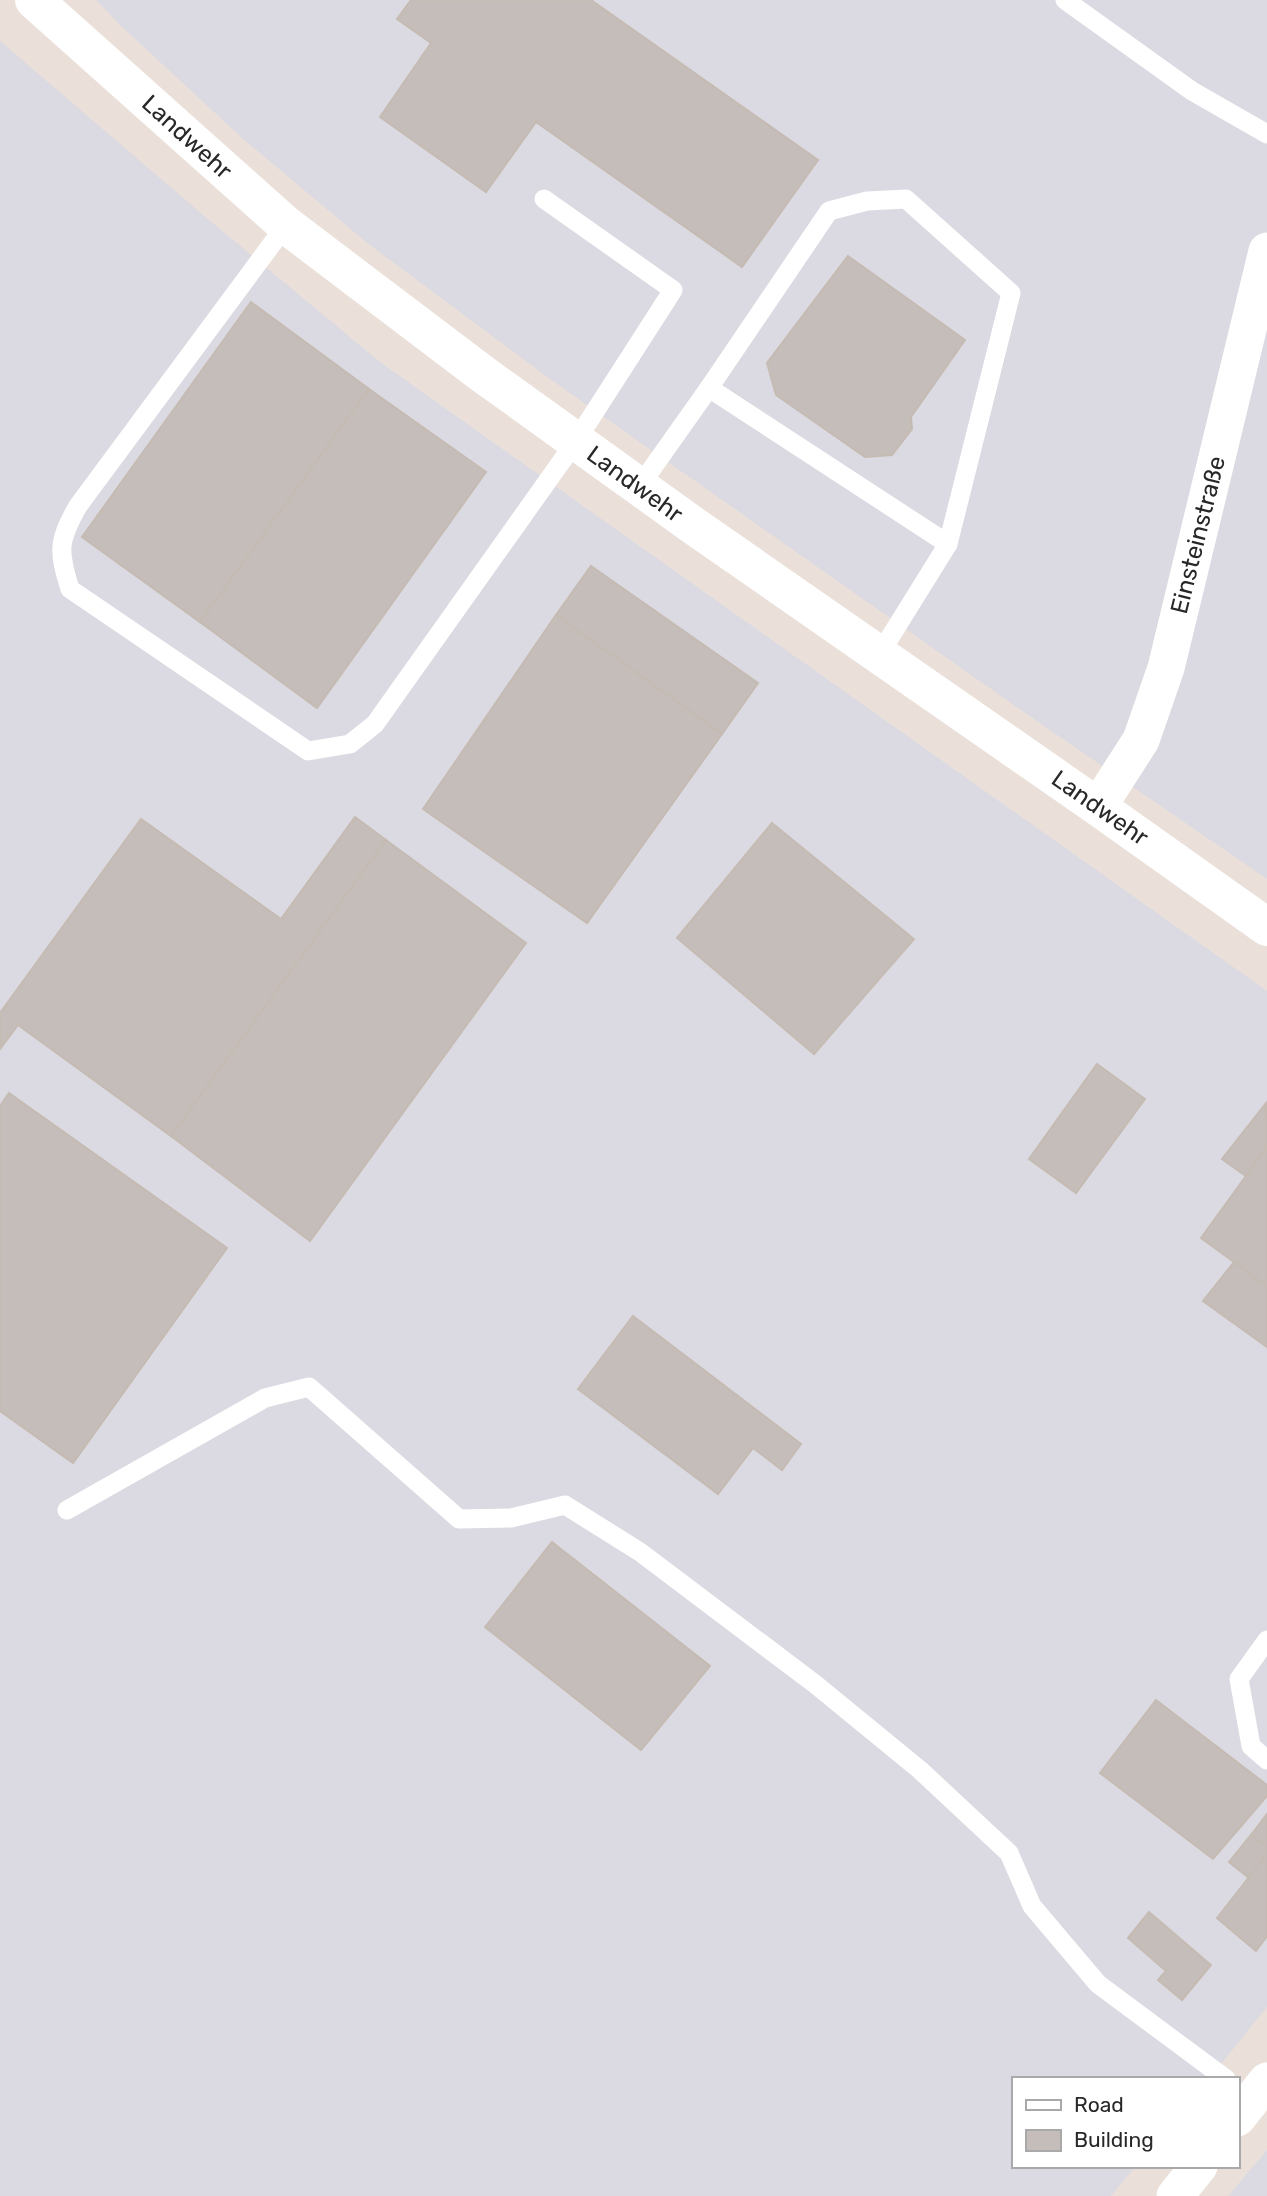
<svg xmlns="http://www.w3.org/2000/svg" width="1267" height="2196" viewBox="0 0 1267 2196" font-family="Rubik,sans-serif">
	<style>
		.industrial { fill: #dbdae2 }
		.building { fill: #c5bdb9; stroke: #c5bbb3; stroke-width: 2 }
		.lines { fill: none; stroke-linecap: round; stroke-linejoin: round }
		.lane { stroke: #fff; stroke-width: 19 }
		.street { stroke: #fff; stroke-width: 37 }
		.secondary { stroke: #fff; stroke-width: 38 }
		.labels { text-anchor: middle; dominant-baseline: central; stroke-width: 7; stroke-linejoin: round; paint-order: stroke }
		.street-label { font-size: 24px; fill: #282828; stroke: #fff }
	</style>
	<rect width="100%" height="100%" fill="#eae0d9"/>
	<g class="industrial">
		<path d="M96,0H1267V879L1025,713L550,379L367,243L242,138L119,24Z"/>
		<path d="M0,41L196,209L380,362L1267,991V2007L1209,2079H1013V2166H1136L1111,2196H0Z"/>
		<path d="M1267,2150V2196H1228Z"/>
	</g>
	<g class="building">
		<path d="M411,0H591L818,160L742,267L536,122L486,192L380,117L431,43L397,19Z"/>
		<path d="M848,256L965,340L911,417L912,429L892,455L865,457L776,395L767,363Z"/>
		<path d="M251,302L369,389L200,622L82,537Z"/>
		<path d="M369,389L486,472L317,708L200,622Z"/>
		<path d="M591,566L758,683L722,734L556,615Z"/>
		<path d="M556,615L722,734L587,923L423,809Z"/>
		<path d="M355,817L386,840L171,1136L18,1025L0,1049V1013L141,819L281,919Z"/>
		<path d="M772,823L914,939L814,1054L677,938Z"/>
		<path d="M386,840L526,943L310,1241L171,1136Z"/>
		<path d="M1097,1064L1145,1099L1076,1193L1029,1159Z"/>
		<path d="M9,1093L227,1248L73,1463L0,1411V1106Z"/>
		<path d="M1266,1103L1267,1147L1246,1176L1222,1159Z"/>
		<path d="M1267,1147V1286L1201,1238Z"/>
		<path d="M1234,1262L1267,1286V1347L1203,1301Z"/>
		<path d="M633,1316L801,1444L782,1470L753,1448L718,1494L578,1389Z"/>
		<path d="M552,1542L710,1666L641,1750L485,1627Z"/>
		<path d="M1156,1700L1267,1785V1796L1213,1859L1100,1773Z"/>
		<path d="M1267,1814V1847L1251,1835Z"/>
		<path d="M1251,1835L1267,1847V1854L1249,1878L1229,1862Z"/>
		<path d="M1267,1854V1936L1256,1951L1217,1918Z"/>
		<path d="M1149,1912L1211,1965L1182,2000L1158,1980L1166,1971L1128,1938Z"/>
	</g>
	<g class="lines">
		<g class="lane">
			<path d="M1065,0L1192,91L1267,134"/>
			<path d="M286,225L78,506C58,541 58,551 70,589L308,751L350,744L375,724L576,441L673,290L544,199"/>
			<path d="M709,388L829,211L867,201L906,199L1011,293L948,544"/>
			<path d="M639,487L709,388L948,544L879,655"/>
			<path d="M67,1510L265,1398L309,1387L459,1519L511,1518L565,1505L640,1552L815,1684L920,1770L1009,1853L1032,1906L1098,1984L1226,2079"/>
			<path d="M1267,1640L1239,1679L1251,1746L1267,1760"/>
		</g>
		<g class="street">
			<path d="M1098,807L1141,740L1166,668L1267,251"/>
			<path d="M1237,2118L1267,2081"/>
			<path d="M1175,2196L1199,2166"/>
		</g>
		<path class="secondary" d="M34,0L286,225L484,375L694,526L1098,807L1267,927"/>
	</g>
	<g class="labels">
		<g class="street-label">
			<text transform="translate(187 137) rotate(42)">Landwehr</text>
			<text transform="translate(635 484) rotate(36)">Landwehr</text>
			<text transform="translate(1198 535) rotate(-76)">Einsteinstraße</text>
			<text transform="translate(1100 808) rotate(35)">Landwehr</text>
		</g>
	</g>
	<rect x="1012" y="2077" width="228" height="91" fill="#ffffff" stroke="#a9a9a9" stroke-width="2"/>
	<rect x="1026" y="2100" width="35" height="10" fill="#ffffff" stroke="#a9a9a9" stroke-width="2"/>
	<text x="1074" y="2112" font-size="21" fill="#282828">Road</text>
	<rect x="1026" y="2130" width="35" height="21" fill="#c5bdb9" stroke="#a9a9a9" stroke-width="2"/>
	<text x="1074" y="2147" font-size="21" fill="#282828">Building</text>
</svg>
